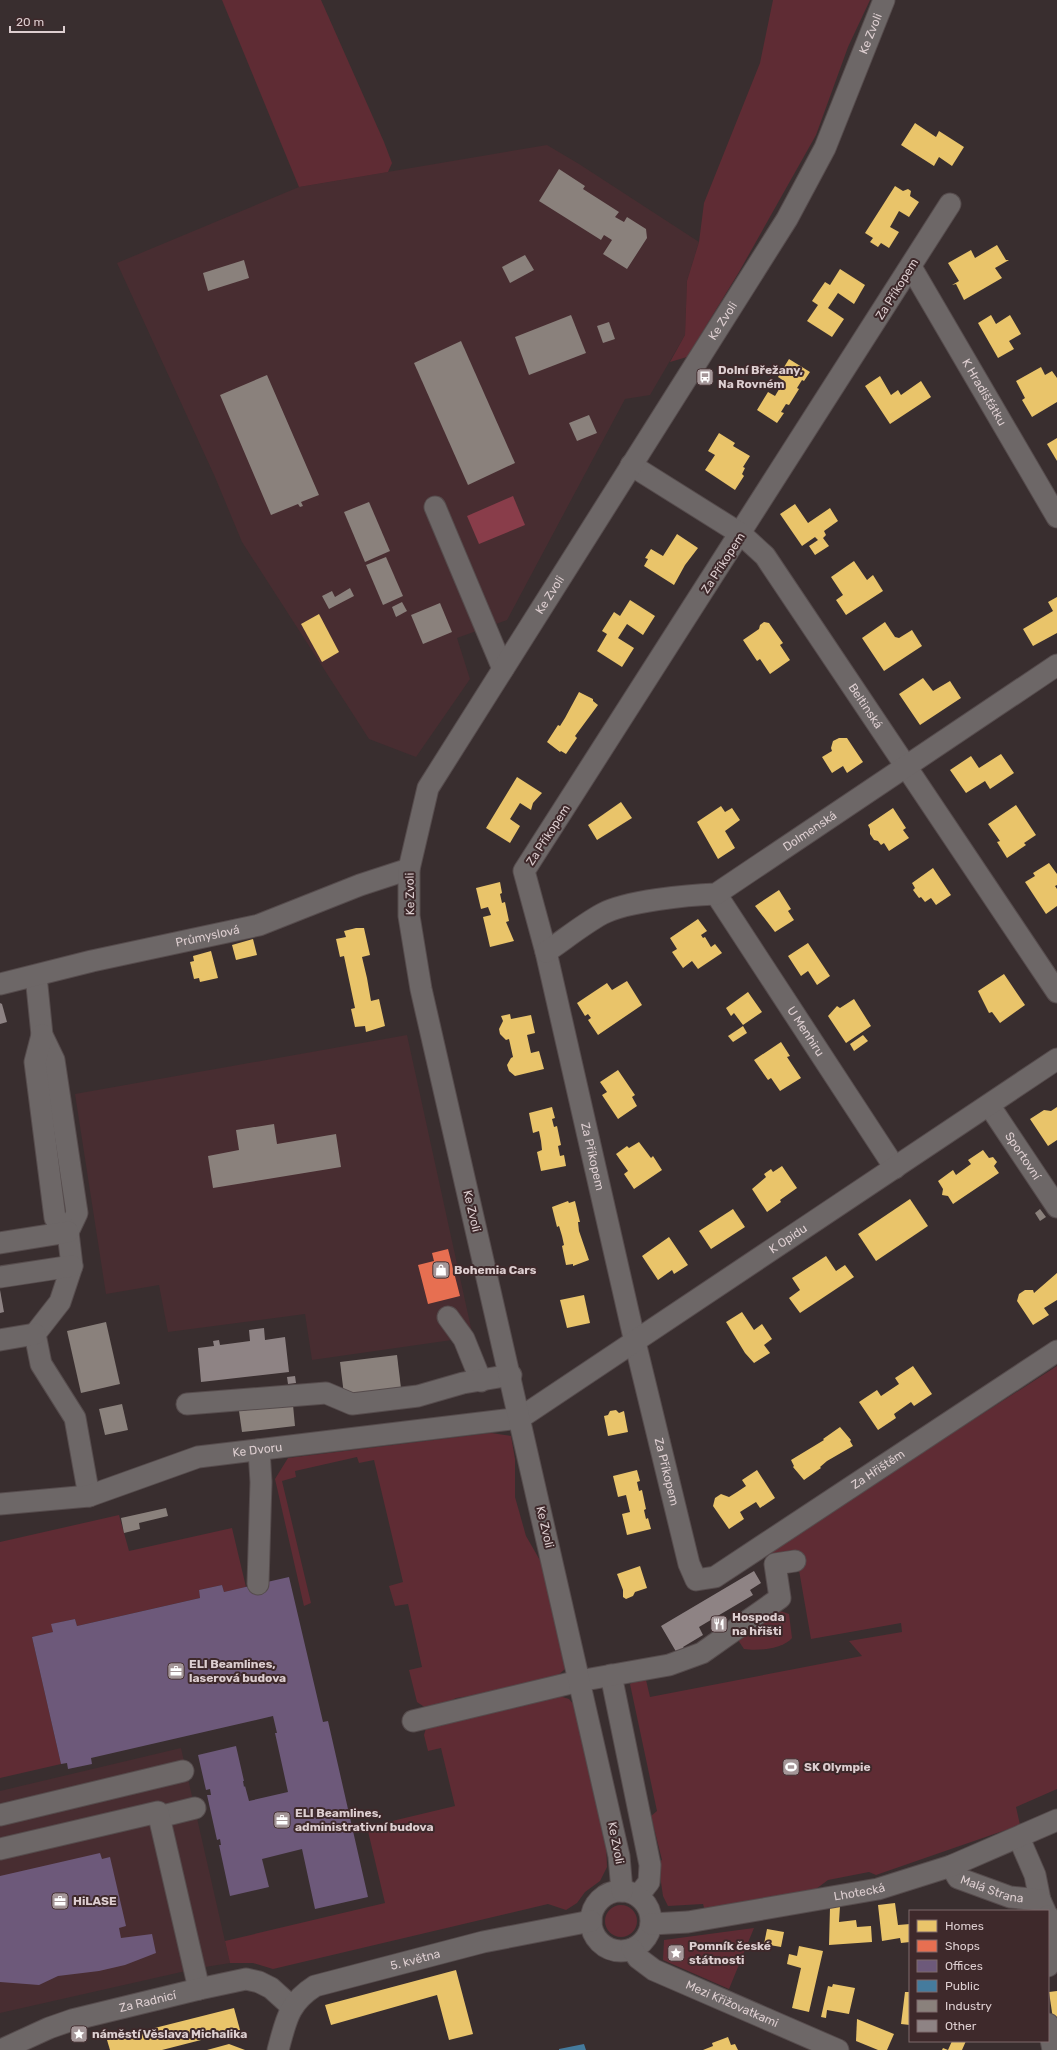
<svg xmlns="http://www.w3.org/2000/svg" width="1057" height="2050" viewBox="0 0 1057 2050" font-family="Rubik,sans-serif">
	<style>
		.built { fill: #482d31 }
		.green { fill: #5f2c34 }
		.water { fill: #893d4a }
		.homes { fill: #e9c46a }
		.shops { fill: #e76f51 }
		.offices { fill: #6d597a }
		.public { fill: #457b9d }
		.industry { fill: #8a817c }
		.building { fill: #8e8384 }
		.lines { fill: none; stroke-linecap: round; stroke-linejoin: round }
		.minor-casing { stroke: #564c4d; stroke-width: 23 }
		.minor { stroke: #6d6767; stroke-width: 21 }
		.labels { text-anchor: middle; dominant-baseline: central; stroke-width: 4; stroke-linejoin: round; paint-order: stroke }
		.street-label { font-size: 12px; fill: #ddced0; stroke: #3e292b }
		.poi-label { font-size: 12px; font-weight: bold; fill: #ddced0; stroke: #3e292b; text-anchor: start }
	</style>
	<rect width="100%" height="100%" fill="#392e2f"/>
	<g class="built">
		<path d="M547,145L579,164L699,242L687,281L685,335L650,395L625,399L507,620L457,638L470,679L416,757L369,739L242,542L215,477L117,263L299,187Z"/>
		<path d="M407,1035L473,1337L312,1360L305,1314L168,1332L159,1285L106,1294L75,1094Z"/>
		<path d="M181,1748L230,1963L199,1968L0,2013V1791Z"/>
	</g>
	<g class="green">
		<path d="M222,0H321L384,142L392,163L388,172L299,187Z"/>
		<path d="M773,0H870L848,47L816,135L739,272L687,357L670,362L685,335L687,281L699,242L704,203L760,63Z"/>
		<path d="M1057,1366V1789L1016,1807L1020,1825L876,1875L869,1872L828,1880L816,1889L705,1911L703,1904L668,1906L663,1896L658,1862L662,1860L651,1816L657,1811L630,1684L635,1681L646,1680L650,1697L862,1656L849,1641L902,1632L901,1623L811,1639L796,1553L772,1556L768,1552Z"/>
		<path d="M491,1433L511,1436L515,1459V1497L526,1536L545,1569L563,1649L565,1669L556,1677L484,1694L456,1698L444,1704L426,1708L417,1702L409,1670L422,1667L408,1604L395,1606L389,1586L403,1582L374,1460L359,1463L357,1457L295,1471L296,1477L282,1481L311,1603L304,1606L275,1479L288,1458Z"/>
		<path d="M119,1515L129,1551L232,1528L246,1587L224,1592L222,1585L199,1590L200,1598L77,1626L75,1619L52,1624L53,1632L32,1637L61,1764L0,1778V1542Z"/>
		<path d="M774,1609L789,1614L792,1638C783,1649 758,1651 744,1649L736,1637Z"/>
		<path d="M559,1696L569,1699L575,1706L606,1842L607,1867L600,1881L585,1892L577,1903L566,1910L548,1904L273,1969L253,1963H230L225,1941L385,1903L367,1827L455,1806L441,1748L428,1751L424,1735L426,1728Z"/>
		<circle cx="621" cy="1921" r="16"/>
		<path d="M754,1928L729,1989L663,1960L664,1940Z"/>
	</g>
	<path class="water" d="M513,496L525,525L479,544L467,516Z"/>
	<g class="homes">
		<path d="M915,123L936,137L939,131L964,147L952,166L939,157L934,166L901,145Z"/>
		<path d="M895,186L903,191L908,189L911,191L910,196L919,202L909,217L899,211L890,227L899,232L889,248L881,243L878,247L870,242L873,238L865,233Z"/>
		<path d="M997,245L1006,260H1009L995,268L1002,278L964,300L956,284L952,285L959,281L948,263L971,250L975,258Z"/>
		<path d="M840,269L865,285L854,304L838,293L828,308L844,319L832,337L807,321L818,305L812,301L818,292L825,282L830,285Z"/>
		<path d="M991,315L996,324L1010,315L1021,334L1009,341L1014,349L998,358L978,323Z"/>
		<path d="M789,359L810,372L804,381L802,380L797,388L799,389L789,405L786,404L781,412L784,413L777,423L757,410L768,392L775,396L784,381L778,377Z"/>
		<path d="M1041,367L1045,375L1052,371L1057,378V402L1032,417L1022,400L1025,398L1016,381Z"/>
		<path d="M880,376L891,395L898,390L901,395L921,381L931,397L890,424L865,386Z"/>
		<path d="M719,433L735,443L733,446L750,456L743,467L745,468L742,474L744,476L735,490L705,470L715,455L708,451Z"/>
		<path d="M1057,438V461L1047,444Z"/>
		<path d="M795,504L808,523L830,508L838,521L824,531L826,535L823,538L829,546L815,555L809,546L818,540L815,537L802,546L780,514Z"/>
		<path d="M677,534L698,548L685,565L674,585L644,566L648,559L645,558L651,549L663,556Z"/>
		<path d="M854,561L867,580L873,575L883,591L846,615L836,600L843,595L831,577Z"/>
		<path d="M1057,597V633L1033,646L1023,629L1053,611L1048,602Z"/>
		<path d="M630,600L655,616L643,635L627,624L618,638L634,648L622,667L597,651L607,634L602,631L614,612L620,616Z"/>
		<path d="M319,614L339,652L322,662L301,624Z"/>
		<path d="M764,622L769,623L783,643L780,645L790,660L770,674L760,659L757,661L743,640L759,629L760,625Z"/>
		<path d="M885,622L895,637L899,638L912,630L922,646L884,671L862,638Z"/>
		<path d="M923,678L933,691L950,681L961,698L920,725L899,694Z"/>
		<path d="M579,692L593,699V701L598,705L581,728L575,736L577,738L566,754L561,751L560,752L547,742L558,725L560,726L565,718Z"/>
		<path d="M839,738H847L863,762L847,773L843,766L832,773L822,757L832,751L831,748L833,741Z"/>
		<path d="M1001,754L1014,773L990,789L985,781L966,793L950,770L971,756L979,768Z"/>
		<path d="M517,777L542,793L533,803L531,810L520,803L510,819L520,826L510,843L486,828Z"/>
		<path d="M621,802L632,818L597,840L588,825Z"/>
		<path d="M1016,805L1036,835L1024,843L1026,845L1007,858L997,842L1000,841L988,824Z"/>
		<path d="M721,806L725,812L732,808L740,820L725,831L735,848L718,859L697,822Z"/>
		<path d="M893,808L906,828L903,830L909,838L889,851L884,843L881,845L878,841L874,840L870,834V829L868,825Z"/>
		<path d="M1049,863L1057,874V885L1055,886L1057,889V906L1046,914L1025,882L1035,876L1033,873Z"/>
		<path d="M933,868L951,895L936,905L931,898L925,902L921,897L919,898L913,890L915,888L912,883Z"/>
		<path d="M500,882L502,893L500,894L502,903L505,902L509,921L506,922L514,941L490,947L483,917L491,915L488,907L481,909L476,888Z"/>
		<path d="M779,890L791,909L788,911L794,920L775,932L755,906Z"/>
		<path d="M698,919L707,931L701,935L703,938L705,937L711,947L715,944L722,953L698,969L692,961L683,968L672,952L677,949L670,938Z"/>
		<path d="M356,928H364L370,955L362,957L367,978L371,1001L379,999L385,1026L366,1032L365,1026L355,1027L351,1009L355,1008L344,956L340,957L336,939L346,937L344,931Z"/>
		<path d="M253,939L257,955L236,960L232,945Z"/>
		<path d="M808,943L830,976L817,985L808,971L801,976L788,956Z"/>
		<path d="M211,951L218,978L200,982L199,978L194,979L190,962L194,961L193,956Z"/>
		<path d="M1004,974L1025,1005L1000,1023L992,1012L989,1013L978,991Z"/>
		<path d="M627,981L642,1005L598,1035L588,1020L591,1018L588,1014L585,1016L577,1003L607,983L612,990Z"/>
		<path d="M748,992L762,1012L743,1025L734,1013L731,1016L726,1008Z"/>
		<path d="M854,999L871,1026L846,1043L828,1016L837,1006L840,1008Z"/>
		<path d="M510,1014L511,1019L531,1015L535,1033L527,1035L531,1053L539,1051L544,1069L515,1076L509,1071L507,1065L511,1058L513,1057L509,1039L506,1040L500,1034L499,1029L503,1021L501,1016Z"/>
		<path d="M743,1026L747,1033L733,1042L728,1036Z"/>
		<path d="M863,1035L868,1041L854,1051L850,1044Z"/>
		<path d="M781,1042L790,1056L787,1057L801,1078L780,1091L771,1078L768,1080L754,1060Z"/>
		<path d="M618,1070L635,1095L632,1097L637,1106L618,1119L602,1095L607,1092L600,1082Z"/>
		<path d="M552,1107L555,1118L552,1119L554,1127L557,1126L561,1145L558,1146L560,1156L564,1155L566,1166L541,1171L537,1152L542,1150L541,1141L539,1131L533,1133L529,1113Z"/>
		<path d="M1057,1107V1140L1048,1146L1030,1119L1044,1110L1051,1111Z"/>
		<path d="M639,1142L651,1158L653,1156L662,1170L634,1189L624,1174L628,1171L616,1154L627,1146L629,1148Z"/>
		<path d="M983,1150L989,1158L993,1157L997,1162L994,1166L999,1173L953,1204L948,1196L942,1195L943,1189L938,1181L953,1170L956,1175L971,1164L968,1160Z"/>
		<path d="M782,1166L797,1188L780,1200L781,1202L767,1212L752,1189L766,1177L764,1174L771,1169L773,1172Z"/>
		<path d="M910,1199L928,1226L876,1261L858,1234Z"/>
		<path d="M568,1201L569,1203L575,1201L580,1222H578L579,1231L589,1260L573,1266V1264L566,1265L562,1246L564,1245L562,1236L559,1226L557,1227L552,1207Z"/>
		<path d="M733,1209L745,1227L711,1249L699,1231Z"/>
		<path d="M669,1237L688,1265L674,1274L672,1270L658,1280L642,1256Z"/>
		<path d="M826,1256L836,1271L845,1265L854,1277L800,1313L789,1298L800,1290L792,1278Z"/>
		<path d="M1057,1273V1300L1044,1308L1049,1315L1033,1325L1017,1301L1019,1294L1025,1290H1033L1034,1293Z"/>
		<path d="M584,1295L590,1323L567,1328L560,1300Z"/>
		<path d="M742,1312L754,1330L762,1324L772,1339L764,1345L770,1353L754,1363L745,1353L726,1322Z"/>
		<path d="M913,1366L932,1394L914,1406L911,1402L894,1414L896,1418L878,1430L859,1402L877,1390L881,1396L899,1384L895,1378Z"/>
		<path d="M616,1410L619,1413L624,1411L628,1432L608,1436L604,1416L608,1415L610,1411Z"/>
		<path d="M840,1427L851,1440L850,1441L853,1446L827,1461L820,1467L821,1468L804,1480L793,1467L794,1466L791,1460L824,1440L823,1439Z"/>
		<path d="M637,1470L640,1481L637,1482L639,1491L642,1490L646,1509L644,1510L646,1519L648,1518L651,1529L627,1535L622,1514L630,1512L626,1495L618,1497L613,1476Z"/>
		<path d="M757,1470L775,1498L760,1508L756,1502L740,1512L744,1519L729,1529L713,1506L715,1498L721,1494L729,1497L737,1492L746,1486L742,1480Z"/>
		<path d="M640,1566L647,1588L635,1592L633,1596L626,1599L623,1597V1590L617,1574Z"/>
		<path d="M895,1903L898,1925L910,1924V1942L901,1943L900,1938L882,1941L878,1905Z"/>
		<path d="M840,1906L839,1922L856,1920L857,1927L871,1926L872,1942L829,1945L830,1908Z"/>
		<path d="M767,1929L784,1932L781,1947L764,1944Z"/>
		<path d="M799,1946L823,1951L809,2012L792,2008L801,1968L787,1964L789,1954L797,1956Z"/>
		<path d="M456,1970L473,2034L449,2040L437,1995L331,2025L325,2005Z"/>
		<path d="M833,1984L855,1988L849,2014L827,2010L826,2018L821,2017L828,1986L832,1987Z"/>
		<path d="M1057,1991V2019H1053L1049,1992Z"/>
		<path d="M905,1992H910V2025L901,2024Z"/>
		<path d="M234,2008L240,2030L162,2050H110L107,2040Z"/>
		<path d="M857,2019L894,2034L887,2050H878L856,2041Z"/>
		<path d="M728,2037L731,2045L735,2044L738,2050H703L713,2046L712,2043Z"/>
		<path d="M952,2041H966L962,2050H942L943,2048L948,2050Z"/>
		<path d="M229,2044L245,2050H207Z"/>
	</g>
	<path class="shops" d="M448,1249L460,1296L428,1304L418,1265L434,1261L432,1253Z"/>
	<g class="offices">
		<path d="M289,1577L323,1722L328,1721L368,1897L315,1909L302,1849L262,1859L269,1887L230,1896L219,1845H221L220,1839L217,1840L207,1795H211L210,1789L206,1790L198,1755L236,1746L244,1781H243L244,1787L245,1786L249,1801L288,1792L275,1733H277L273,1716L91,1758L92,1764L68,1769L67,1763L61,1764L32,1637L53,1632L51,1624L75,1619L77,1626L200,1598L199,1590L222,1585L224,1592Z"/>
		<path d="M100,1853L102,1859L110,1857L126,1926L119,1928L121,1938L152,1934L156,1953L125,1965L99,1971L58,1976L39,1985L0,1982V1876Z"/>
	</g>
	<path class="public" d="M584,2044L586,2050H559V2049Z"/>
	<g class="industry">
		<path d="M559,169L585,186L583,189L619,212L615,217L624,222L627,217L646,229L647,238L627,269L603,254L612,240L604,235L601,240L539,201Z"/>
		<path d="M525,255L534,270L510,283L502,267Z"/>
		<path d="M244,260L249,278L208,291L203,273Z"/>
		<path d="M571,315L586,353L529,375L515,337Z"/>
		<path d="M609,322L615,339L603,343L597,326Z"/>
		<path d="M461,341L515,463L468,485L414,363Z"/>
		<path d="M267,375L319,495L301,502L303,506L300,507L298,504L271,515L220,395Z"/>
		<path d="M589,415L597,433L577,441L569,423Z"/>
		<path d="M369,502L390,551L365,562L344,512Z"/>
		<path d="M386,557L403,596L383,605L366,565Z"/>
		<path d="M350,588L354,596L329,609L322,596L332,591L335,597Z"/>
		<path d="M402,602L407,611L396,617L392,607Z"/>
		<path d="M440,603L452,632L423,644L411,615Z"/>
		<path d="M274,1124L277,1144L336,1134L341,1167L213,1188L208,1156L239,1150L236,1130Z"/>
		<path d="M1040,1209L1046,1217L1040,1221L1035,1213Z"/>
		<path d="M106,1322L120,1384L81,1393L67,1331Z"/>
		<path d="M397,1355L401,1388L344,1395L340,1362Z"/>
		<path d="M122,1404L128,1430L105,1435L99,1409Z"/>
		<path d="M293,1405L295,1426L242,1432L239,1411Z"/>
		<path d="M166,1508L168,1516L139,1523L140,1529L124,1533L121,1518Z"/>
	</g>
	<g class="building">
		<path d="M0,1003L2,1004L7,1022L0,1024Z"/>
		<path d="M0,1290L4,1312L0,1313Z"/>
		<path d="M264,1328L265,1340L285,1337L289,1372L201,1382L198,1348L214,1346L213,1341L219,1340L220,1345L250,1341L249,1330Z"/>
		<path d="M295,1376L296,1383L288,1384L287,1377Z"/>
		<path d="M754,1571L761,1583L750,1590L753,1595L699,1627L703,1635L683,1647L686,1651L678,1655L661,1626Z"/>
	</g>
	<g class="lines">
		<defs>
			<g id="minor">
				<path id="s1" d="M950,204L524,871L546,952L635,1342L689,1564L696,1580L715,1577L1057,1351"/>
				<path id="s2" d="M911,267L1057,517"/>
				<path id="s3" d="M631,465L741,534L765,556L1057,992"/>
				<path d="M435,507L503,669"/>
				<path id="s4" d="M716,894L895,1168"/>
				<path id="s5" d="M546,952C564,940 582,925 602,914C626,901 688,895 716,894L1057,665"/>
				<path d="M36,976L42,1035L54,1060L77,1213L68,1232"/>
				<path id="s6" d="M0,984L92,961L259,925L360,885L409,869"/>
				<path d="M42,1035L35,1062L55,1218L68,1232L72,1266L60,1302L35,1334L41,1364L75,1418L89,1496"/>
				<path id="s7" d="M989,1105L1057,1207"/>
				<path d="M0,1243L68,1232"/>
				<path d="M0,1277L72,1266"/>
				<path d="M448,1317L464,1339L481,1381"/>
				<path d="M0,1340L35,1334"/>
				<path d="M187,1404L326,1393L352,1404L418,1396L463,1383L511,1375"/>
				<path id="s8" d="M0,1504L89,1496L198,1457L520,1418L1057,1059"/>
				<path d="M258,1584L261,1482L259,1450"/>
				<path d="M611,1675L650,1865L649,1882L638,1896"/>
				<path d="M413,1721L579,1681L669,1665L702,1653L780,1598L775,1564L795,1561"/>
				<path d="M0,1815L183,1771"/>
				<path d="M159,1817L195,1808"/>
				<path d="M1019,1838L1035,1875L1040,1900"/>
				<path d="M0,1849L158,1812L199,1989"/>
				<path id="s9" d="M951,1866L958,1878L1010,1897L1040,1900L1045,1911"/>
				<circle cx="621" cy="1921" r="30"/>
				<path id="s10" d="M622,1891L619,1856L421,989L409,916V869L428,788L787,219L825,148L884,0"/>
				<path d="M1048,1916L1052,1950L1048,1966"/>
				<path id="s11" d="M651,1924L688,1922L878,1889L951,1866L1057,1820"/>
				<path id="s12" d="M632,1949L638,1958L654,1970L838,2050"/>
				<path d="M1048,2024L1053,2050"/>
				<path id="s13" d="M1,2050L49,2028L72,2020L199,1989L246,1979L259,1982L271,1988L292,2007"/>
				<path id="s14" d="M278,2050C286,2021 288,2003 315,1986L483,1942L591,1921"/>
			</g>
		</defs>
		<use href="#minor" class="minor-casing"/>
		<use href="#minor" class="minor"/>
	</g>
	<defs>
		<symbol id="bus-square" viewBox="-11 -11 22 22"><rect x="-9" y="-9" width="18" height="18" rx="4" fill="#a49698" stroke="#3e292b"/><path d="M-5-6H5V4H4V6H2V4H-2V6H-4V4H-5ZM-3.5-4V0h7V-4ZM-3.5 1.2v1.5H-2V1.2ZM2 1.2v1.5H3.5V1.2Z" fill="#fff"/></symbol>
		<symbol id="shop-square" viewBox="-11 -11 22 22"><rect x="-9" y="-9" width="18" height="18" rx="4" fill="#a49698" stroke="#3e292b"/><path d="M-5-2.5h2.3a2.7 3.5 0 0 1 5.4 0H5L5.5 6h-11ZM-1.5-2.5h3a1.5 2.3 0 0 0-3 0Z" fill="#fff"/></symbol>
		<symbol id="restaurant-square" viewBox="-11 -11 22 22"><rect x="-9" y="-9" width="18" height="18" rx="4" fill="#a49698" stroke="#3e292b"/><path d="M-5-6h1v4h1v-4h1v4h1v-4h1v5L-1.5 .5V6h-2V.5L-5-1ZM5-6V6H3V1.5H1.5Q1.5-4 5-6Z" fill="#fff"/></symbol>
		<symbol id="office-square" viewBox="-11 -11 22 22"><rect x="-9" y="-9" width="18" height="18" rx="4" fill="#a49698" stroke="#3e292b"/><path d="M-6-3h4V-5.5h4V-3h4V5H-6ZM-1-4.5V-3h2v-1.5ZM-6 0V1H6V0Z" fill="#fff"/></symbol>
		<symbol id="stadium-square" viewBox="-11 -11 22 22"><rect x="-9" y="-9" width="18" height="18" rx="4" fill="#a49698" stroke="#3e292b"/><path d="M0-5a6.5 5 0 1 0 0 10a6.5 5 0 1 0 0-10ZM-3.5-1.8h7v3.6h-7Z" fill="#fff"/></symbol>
		<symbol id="sight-square" viewBox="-11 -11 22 22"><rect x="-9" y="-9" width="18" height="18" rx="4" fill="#a49698" stroke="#3e292b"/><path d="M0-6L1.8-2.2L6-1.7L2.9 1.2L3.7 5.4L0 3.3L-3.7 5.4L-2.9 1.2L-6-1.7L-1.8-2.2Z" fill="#fff"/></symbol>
	</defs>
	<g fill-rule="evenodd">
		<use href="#bus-square" x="695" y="367" width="20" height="20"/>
		<use href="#shop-square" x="431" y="1260" width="20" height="20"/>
		<use href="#restaurant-square" x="709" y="1614" width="20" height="20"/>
		<use href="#office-square" x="166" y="1661" width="20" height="20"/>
		<use href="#stadium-square" x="781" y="1757" width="20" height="20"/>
		<use href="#office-square" x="272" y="1810" width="20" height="20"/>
		<use href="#office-square" x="50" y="1891" width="20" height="20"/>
		<use href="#sight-square" x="666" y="1943" width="20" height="20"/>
		<use href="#sight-square" x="69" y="2024" width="20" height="20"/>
	</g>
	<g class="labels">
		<g class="street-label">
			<text stroke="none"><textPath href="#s10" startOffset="2005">Ke Zvoli</textPath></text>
			<text transform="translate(897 289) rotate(-58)">Za Příkopem</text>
			<text stroke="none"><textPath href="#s10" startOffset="1681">Ke Zvoli</textPath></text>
			<text stroke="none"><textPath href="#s2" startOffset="145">K Hradišťátku</textPath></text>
			<text transform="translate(723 563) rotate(-57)">Za Příkopem</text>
			<text stroke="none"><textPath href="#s10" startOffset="1357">Ke Zvoli</textPath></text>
			<text stroke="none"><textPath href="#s3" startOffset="343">Beltinská</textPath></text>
			<text stroke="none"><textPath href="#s5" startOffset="297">Dolmenská</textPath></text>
			<text transform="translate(548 835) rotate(-57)">Za Příkopem</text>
			<text transform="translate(410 894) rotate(-91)">Ke Zvoli</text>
			<text stroke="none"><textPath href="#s6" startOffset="213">Průmyslová</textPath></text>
			<text stroke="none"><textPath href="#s4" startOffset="164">U Menhiru</textPath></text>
			<text stroke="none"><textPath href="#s1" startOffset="1085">Za Příkopem</textPath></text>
			<text stroke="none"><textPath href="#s7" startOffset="61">Sportovní</textPath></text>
			<text transform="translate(472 1211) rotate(77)">Ke Zvoli</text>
			<text stroke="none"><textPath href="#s8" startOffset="852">K Opidu</textPath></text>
			<text stroke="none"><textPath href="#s8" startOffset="265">Ke Dvoru</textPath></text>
			<text stroke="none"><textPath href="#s1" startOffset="1736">Za Hřištěm</textPath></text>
			<text stroke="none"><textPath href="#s1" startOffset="1409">Za Příkopem</textPath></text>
			<text transform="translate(545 1527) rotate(77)">Ke Zvoli</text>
			<text transform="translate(616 1843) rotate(79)">Ke Zvoli</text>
			<text stroke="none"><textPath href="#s9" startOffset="50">Malá Strana</textPath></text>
			<text stroke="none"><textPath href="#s11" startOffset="211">Lhotecká</textPath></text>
			<text stroke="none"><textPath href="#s14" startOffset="180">5. května</textPath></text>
			<text stroke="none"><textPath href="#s13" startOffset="155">Za Radnicí</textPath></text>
			<text stroke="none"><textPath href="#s12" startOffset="116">Mezi Křižovatkami</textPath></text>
		</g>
		<g class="poi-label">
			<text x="718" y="370">Dolní Břežany,<tspan x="718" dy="14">Na Rovném</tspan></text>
			<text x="454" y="1270">Bohemia Cars</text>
			<text x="732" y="1617">Hospoda<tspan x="732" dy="14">na hřišti</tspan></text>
			<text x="189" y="1664">ELI Beamlines,<tspan x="189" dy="14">laserová budova</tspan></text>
			<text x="804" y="1767">SK Olympie</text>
			<text x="295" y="1813">ELI Beamlines,<tspan x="295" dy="14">administrativní budova</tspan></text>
			<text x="73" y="1901">HiLASE</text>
			<text x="689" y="1946">Pomník české<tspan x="689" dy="14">státnosti</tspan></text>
			<text x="92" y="2034">náměstí Věslava Michalika</text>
		</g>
	</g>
	<rect x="909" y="1910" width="140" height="132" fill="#3e292b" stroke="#7e6b6d"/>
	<rect x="917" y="1920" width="20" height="12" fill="#e9c46a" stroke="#7e6b6d"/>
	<text x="945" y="1930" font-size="12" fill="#ddced0">Homes</text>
	<rect x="917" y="1940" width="20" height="12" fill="#e76f51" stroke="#7e6b6d"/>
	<text x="945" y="1950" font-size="12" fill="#ddced0">Shops</text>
	<rect x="917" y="1960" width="20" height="12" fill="#6d597a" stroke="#7e6b6d"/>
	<text x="945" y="1970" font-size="12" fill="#ddced0">Offices</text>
	<rect x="917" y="1980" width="20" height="12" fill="#457b9d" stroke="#7e6b6d"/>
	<text x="945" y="1990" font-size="12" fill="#ddced0">Public</text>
	<rect x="917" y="2000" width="20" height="12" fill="#8a817c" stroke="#7e6b6d"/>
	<text x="945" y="2010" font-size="12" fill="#ddced0">Industry</text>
	<rect x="917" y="2020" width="20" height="12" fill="#8e8384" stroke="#7e6b6d"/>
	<text x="945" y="2030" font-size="12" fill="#ddced0">Other</text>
	<path d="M10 26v6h54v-6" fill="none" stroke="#ddced0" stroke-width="2"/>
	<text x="16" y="26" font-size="12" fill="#ddced0" stroke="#3e292b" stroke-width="3" paint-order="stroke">20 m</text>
</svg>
